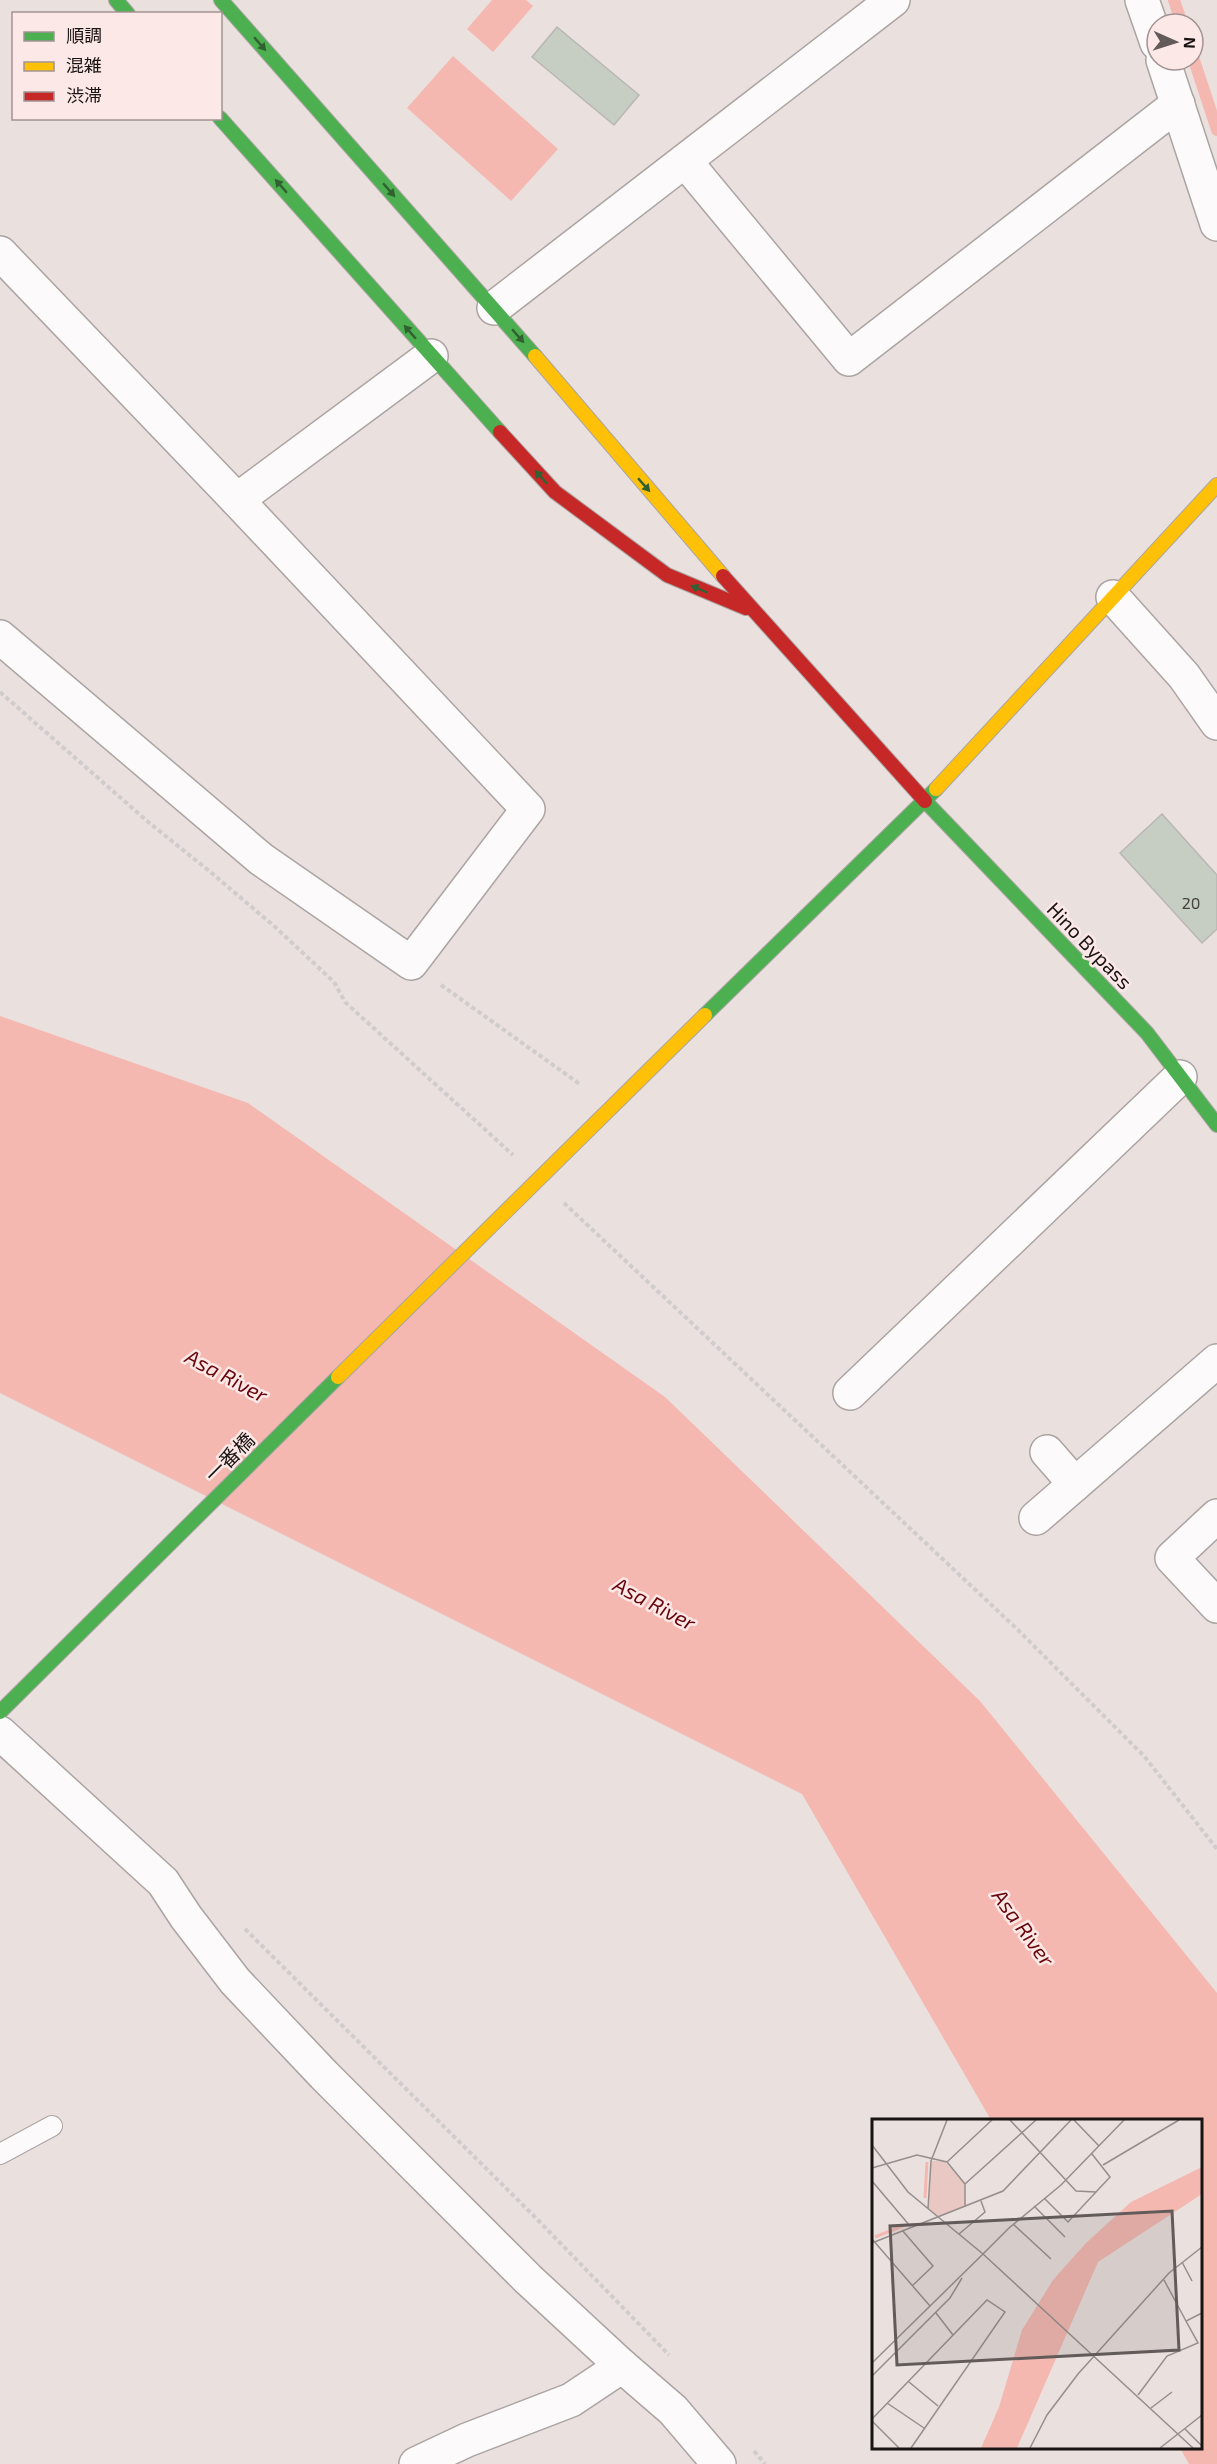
<svg xmlns="http://www.w3.org/2000/svg" width="1217" height="2464" viewBox="0 0 1217 2464" font-family="'Exo 2','Noto Sans JP',sans-serif">
	<style>
		.water { fill: #f4b8b1 }
		.lines { fill: none; stroke-linecap: round; stroke-linejoin: round }
		.stream { stroke: #f4b8b1; stroke-width: 12 }
		.building { fill: #c6cdc2; stroke: #b9b7b4; stroke-width: 1.5 }
		.lane-casing { stroke: #aba4a3; stroke-width: 22 }
		.street-casing { stroke: #aba4a3; stroke-width: 36 }
		.fast-casing { stroke: #aba4a3; stroke-width: 16 }
		.slow-casing { stroke: #aba4a3; stroke-width: 16 }
		.jam-casing { stroke: #aba4a3; stroke-width: 16 }
		.path { stroke: #d0cccc; stroke-width: 4; stroke-dasharray: 4.5 3; stroke-linecap: butt }
		.lane { stroke: #fcfafa; stroke-width: 20 }
		.street { stroke: #fcfafa; stroke-width: 33 }
		.fast { stroke: #4caf50; stroke-width: 14 }
		.slow { stroke: #ffc107; stroke-width: 14 }
		.jam { stroke: #c62828; stroke-width: 14 }
		.oneway { fill: #326131 }
		.labels { text-anchor: middle; dominant-baseline: central; stroke-width: 5; stroke-linejoin: round; paint-order: stroke }
		.number-label { font-size: 16px; fill: #44423e }
		.street-label { font-size: 20px; fill: #191312; stroke: #fce9e7 }
		.water-label { font-size: 21px; font-style: italic; fill: #67060b; stroke: #fce9e7 }
		.inset-river { fill: none; stroke: #f4b8b1; stroke-width: 3 }
		.inset-road { fill: none; stroke: #968e8c; stroke-width: 1.5 }
		.view { fill: #625b59; fill-opacity: 0.15; stroke: #625b59; stroke-width: 3 }
		.inset-edge { fill: none; stroke: #191312; stroke-width: 3 }
	</style>
	<rect width="100%" height="100%" fill="#eae0de"/>
	<g class="water">
		<path d="M492,0H526L533,6L493,52L467,29Z"/>
		<path d="M453,56L558,149L511,201L407,108Z"/>
		<path d="M0,1016L248,1103L665,1397L980,1701L1217,1993V2464H1189L1180,2448H1200V2120H991L802,1794L0,1393Z"/>
	</g>
	<g class="lines">
		<g class="stream">
			<path d="M1174,0L1182,24"/>
			<path d="M1193,57L1217,130"/>
		</g>
	</g>
	<g class="building">
		<path d="M557,27L639,95L614,125L532,57Z"/>
		<path d="M1162,814L1217,875V929L1202,943L1120,853Z"/>
	</g>
	<g class="lines">
		<defs>
			<path id="lane" d="M0,2154L52,2126"/>
			<g id="street">
				<path d="M1142,0L1157,43"/>
				<path d="M1163,60L1217,224"/>
				<path d="M685,161L849,359L1178,104"/>
				<path d="M0,253L237,500L528,809L411,963L261,859L0,637"/>
				<path d="M494,308L893,0"/>
				<path d="M237,500L431,356"/>
				<path d="M1113,597L1184,676L1217,723"/>
				<path d="M850,1393L1180,1077"/>
				<path d="M1047,1452L1075,1484"/>
				<path d="M1217,1516L1172,1558L1217,1606"/>
				<path d="M1036,1518L1217,1361"/>
				<path d="M0,1733L163,1882L186,1917L235,1981L324,2075L528,2279L622,2366L673,2410L719,2464"/>
				<path d="M416,2464L467,2440L571,2400L622,2366"/>
			</g>
			<g id="fast">
				<path d="M116,0L128,14"/>
				<path d="M221,0L535,356"/>
				<path d="M220,118L500,432"/>
				<path d="M925,801L1147,1033L1217,1125"/>
				<path d="M705,1015L936,789"/>
				<path d="M0,1712L338,1377"/>
			</g>
			<g id="slow">
				<path d="M535,356L723,576"/>
				<path d="M936,789L1217,485"/>
				<path d="M338,1377L705,1015"/>
			</g>
			<g id="jam">
				<path d="M500,432L555,492L667,575L746,608"/>
				<path d="M723,576L925,801"/>
			</g>
		</defs>
		<use href="#lane" class="lane-casing"/>
		<use href="#street" class="street-casing"/>
		<use href="#fast" class="fast-casing"/>
		<use href="#slow" class="slow-casing"/>
		<use href="#jam" class="jam-casing"/>
		<g class="path">
			<path d="M0,692L147,821L208,870L274,926L334,982L345,1002L513,1155"/>
			<path d="M441,985L581,1085"/>
			<path d="M564,1203L1016,1628L1144,1756L1217,1849"/>
			<path d="M245,1929L533,2215L669,2355"/>
			<path d="M754,2451L765,2464"/>
		</g>
		<use href="#lane" class="lane"/>
		<use href="#street" class="street"/>
		<use href="#fast" class="fast"/>
		<use href="#slow" class="slow"/>
		<use href="#jam" class="jam"/>
	</g>
	<defs><path id="oneway-solid" d="M-6-.8H1V-3.2L6.5 0L1 3.2V.8H-6Z" transform="scale(1.5)"/></defs>
	<g class="oneway">
		<use href="#oneway-solid" transform="translate(260 44) rotate(49)"/>
		<use href="#oneway-solid" transform="translate(281 186) rotate(-131)"/>
		<use href="#oneway-solid" transform="translate(389 190) rotate(49)"/>
		<use href="#oneway-solid" transform="translate(410 332) rotate(-131)"/>
		<use href="#oneway-solid" transform="translate(518 336) rotate(49)"/>
		<use href="#oneway-solid" transform="translate(541 477) rotate(-132)"/>
		<use href="#oneway-solid" transform="translate(644 485) rotate(49)"/>
		<use href="#oneway-solid" transform="translate(699 589) rotate(-157)"/>
	</g>
	<g class="labels">
		<g class="number-label">
			<text x="1191" y="902">20</text>
		</g>
		<g class="street-label">
			<text transform="translate(1090 945) rotate(46)">Hino Bypass</text>
			<text transform="translate(229 1457) rotate(-45)">一番橋</text>
		</g>
		<g class="water-label">
			<text transform="translate(227 1375) rotate(28)">Asa River</text>
			<text transform="translate(655 1603) rotate(28)">Asa River</text>
			<text transform="translate(1024 1927) rotate(54)">Asa River</text>
		</g>
	</g>
	<g transform="translate(872 2119)">
		<rect width="330" height="330" fill="#eae0de"/>
		<path d="M59,42H72L93,65V88L66,97L56,90Z" fill="#e9c7c2"/>
		<path d="M330,48V75L226,143L145,329H109L127,288L150,211L181,161L214,124L259,83Z" fill="#f4b8b1"/>
		<path class="inset-river" d="M53,79L55,43M3,118L33,106"/>
		<path class="inset-road" d="M138,1L204,72L224,73M202,1L227,27M0,26L36,73L111,135L321,329M75,43L120,1M231,46L307,1M0,49L45,36L75,43L93,65V88M0,62L38,107M93,65L164,1M172,79L196,103L238,58L220,35M162,87L193,118M56,90L59,42L75,1M141,105L179,140M30,111L61,147L40,167M87,115L113,93L109,82M0,120L58,187M0,124L131,72L199,1M111,135L137,109L189,66L252,1M310,143L320,162M292,161L314,202M64,194L81,216M0,244L111,135M0,257L78,179L90,159M37,263L66,287M266,276L295,237L326,224L314,202L330,194M15,284L52,309M279,289L300,273M0,300L115,181L133,193L39,329M0,302L27,329M313,310L330,327M158,329L175,296L206,255L297,154L330,128M288,329L330,296"/>
		<path class="view" d="M300,92L307,231L25,246L18,107Z"/>
		<rect width="330" height="330" class="inset-edge"/>
	</g>
	<rect x="12" y="12" width="210" height="108" fill="#fce9e7" stroke="#a19392" stroke-width="1.5"/>
	<rect x="24" y="32" width="30" height="9" fill="#4caf50" stroke="#a19392" stroke-width="1.5"/>
	<text x="66" y="42" font-size="18" fill="#191312">順調</text>
	<rect x="24" y="62" width="30" height="9" fill="#ffc107" stroke="#a19392" stroke-width="1.5"/>
	<text x="66" y="72" font-size="18" fill="#191312">混雑</text>
	<rect x="24" y="92" width="30" height="9" fill="#c62828" stroke="#a19392" stroke-width="1.5"/>
	<text x="66" y="102" font-size="18" fill="#191312">渋滞</text>
	<g transform="translate(1175 42) rotate(93)"><circle r="28" fill="#fce9e7" stroke="#a19392" stroke-width="1.5"/>
	<path d="M0-4.5L10 22L0 15L-10 22Z" fill="#625b59"/>
	<text y="-9" font-size="16" font-weight="bold" text-anchor="middle" fill="#191312">N</text>
	</g>
</svg>
